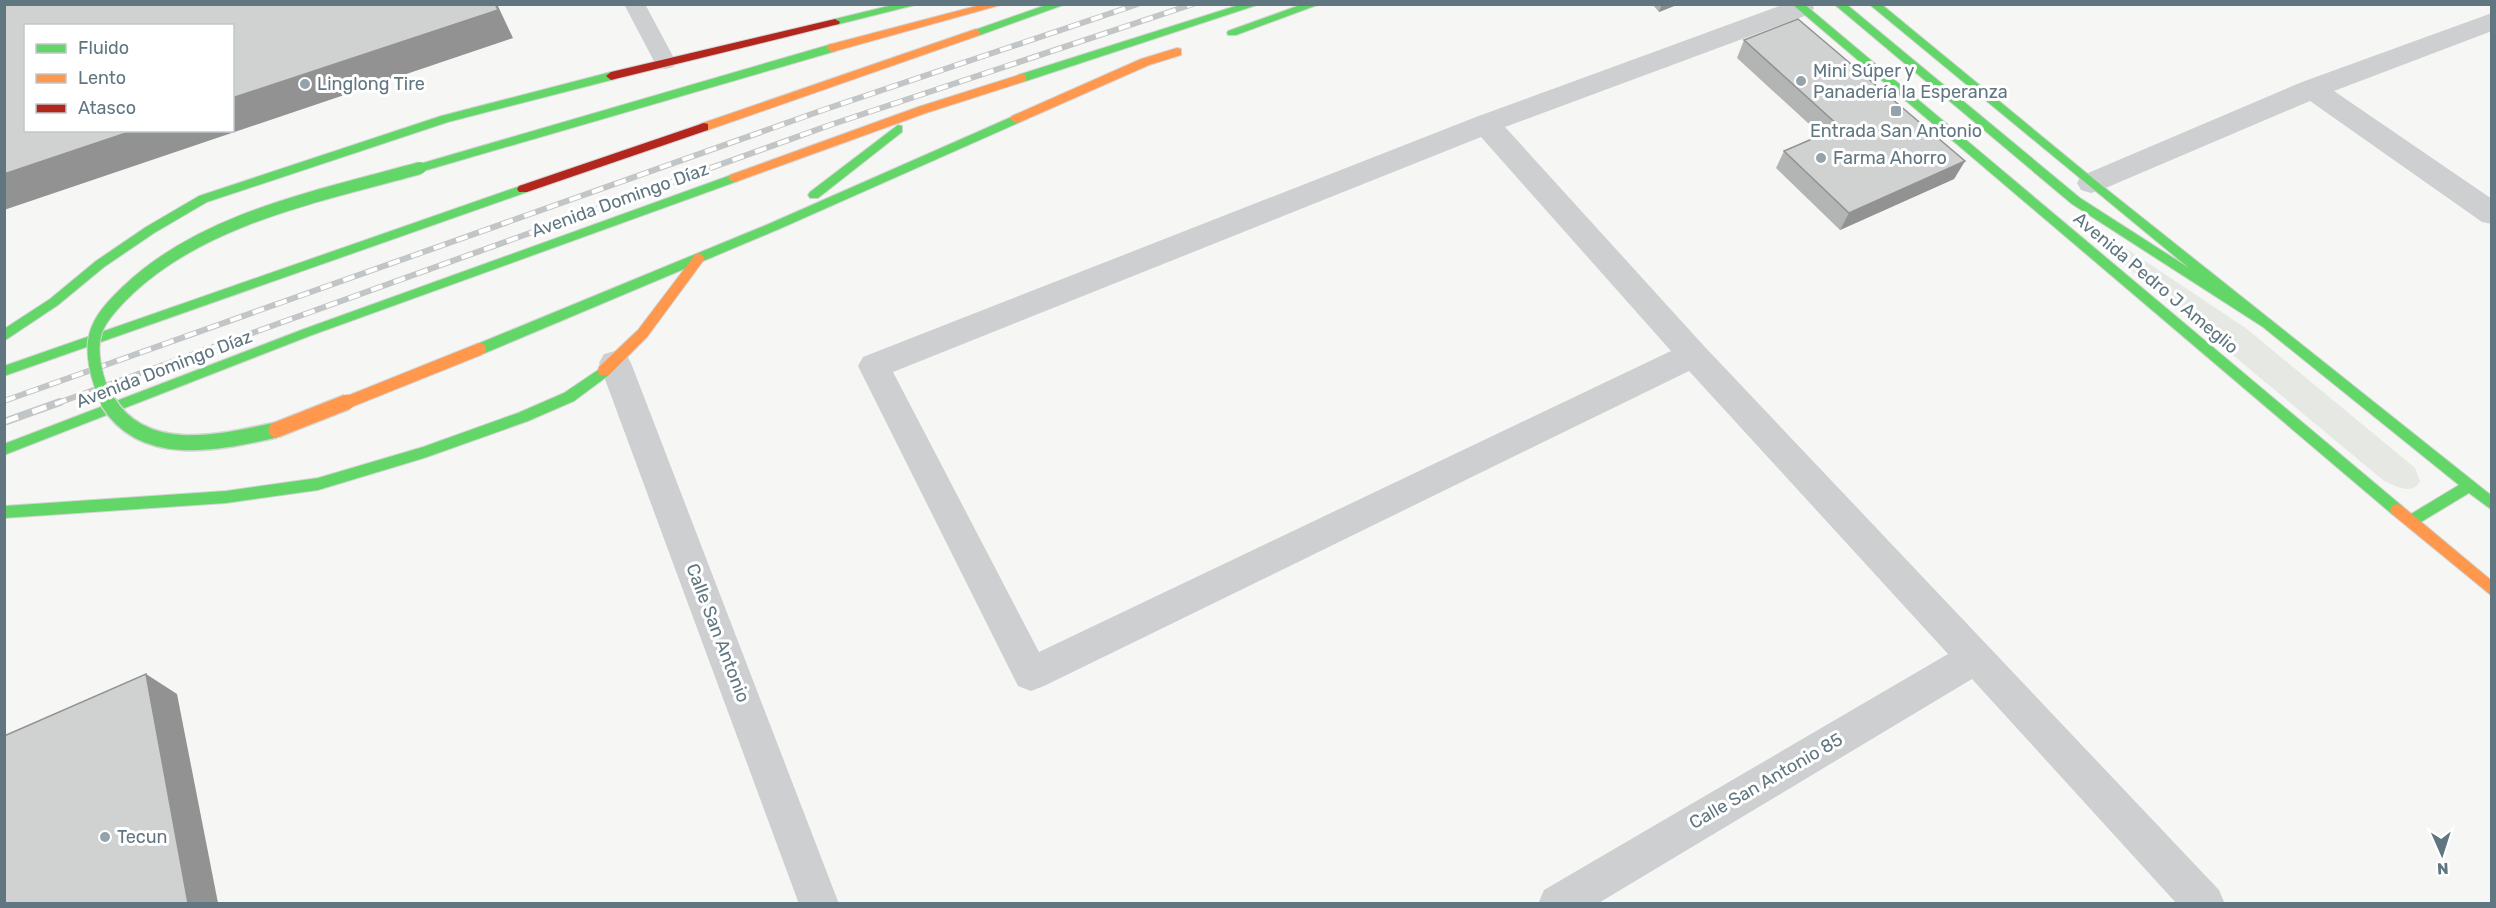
<svg xmlns="http://www.w3.org/2000/svg" width="2496" height="908" viewBox="0 0 2496 908" font-family="Rubik,sans-serif">
	<style>
		.green { fill: #e6e9e3 }
		.lines { fill: none; stroke-linecap: round; stroke-linejoin: round }
		.fast-casing { stroke: #d2d4d4; stroke-width: 2 }
		.slow-casing { stroke: #d2d4d4; stroke-width: 2 }
		.jam-casing { stroke: #d2d4d4; stroke-width: 2 }
		.lane { fill: #cdcfd0; fill-rule: evenodd }
		.street { fill: #cdcfd0; fill-rule: evenodd }
		.fast { fill: #63d668; fill-rule: evenodd }
		.slow { fill: #ff974d; fill-rule: evenodd }
		.jam { fill: #b3261e; fill-rule: evenodd }
		.rail-far1-casing { stroke: #c2c5c5; stroke-width: 6 }
		.rail-casing { stroke: #c2c5c5; stroke-width: 8 }
		.rail-far1 { stroke: #fff; stroke-width: 4; stroke-dasharray: 12; stroke-linecap: butt }
		.rail { stroke: #fff; stroke-width: 5; stroke-dasharray: 15; stroke-linecap: butt }
		.fast-bridge-far1-casing { stroke: #d3d4d4; stroke-width: 14; stroke-linecap: butt }
		.fast-bridge-casing { stroke: #d3d4d4; stroke-width: 18; stroke-linecap: butt }
		.slow-bridge-far1-casing { stroke: #d3d4d4; stroke-width: 14; stroke-linecap: butt }
		.slow-bridge-casing { stroke: #d3d4d4; stroke-width: 18; stroke-linecap: butt }
		.fast-bridge-far1 { stroke: #63d668; stroke-width: 12 }
		.fast-bridge { stroke: #63d668; stroke-width: 15 }
		.slow-bridge-far1 { stroke: #ff974d; stroke-width: 12 }
		.slow-bridge { stroke: #ff974d; stroke-width: 15 }
		.wall { fill: #b3b4b4 }
		.shaded-wall { fill: #929292 }
		.building { fill: #d0d1d1; stroke: #929292; stroke-width: 1.5 }
		.poi-dot { fill: #94a3a9; stroke: #fff; stroke-width: 2 }
		.labels { text-anchor: middle; dominant-baseline: central; stroke-width: 6; stroke-linejoin: round; paint-order: stroke }
		.poi-label { font-size: 18px; fill: #607680; stroke: #fff; text-anchor: start }
		.street-label { font-size: 18px; fill: #607680; stroke: #fff }
	</style>
	<rect width="100%" height="100%" fill="#f6f6f5"/>
	<path class="green" d="M2083,223L2091,225L2247,329L2415,468L2420,481C2413,496 2395,486 2384,481L2079,227Z"/>
	<g class="lines">
		<defs>
			<g id="fast">
				<path d="M897,4H919L835,25L830,22L835,19Z"/>
				<path d="M1049,4H1066L980,35H972L971,33L972,31Z"/>
				<path d="M1242,4H1260L1026,81H1018L1016,78L1018,75Z"/>
				<path d="M1303,4H1320L1236,35H1228L1227,33L1228,31Z"/>
				<path d="M1792,4H1804L2402,506L2404,510L2402,514L2397,516L2392,514Z"/>
				<path d="M1834,4H1846L2080,198L2189,268L1869,4H1881L2095,180L2492,496V510L2469,493L2416,525L2411,527L2406,525L2404,521L2406,517L2459,485L2263,327L2072,204Z"/>
				<path d="M832,44L836,45V51L420,172L414,168L416,165Z"/>
				<path d="M611,72L615,73V79L448,122L207,202L154,233L104,267L58,305L4,341V329L50,299L96,261L146,227L199,196L441,116Z"/>
				<path d="M1016,115L1022,119L1020,122L779,229L485,353L480,354L474,349L475,345L771,223Z"/>
				<path d="M898,125L902,126V132L818,198H810L808,195L810,192Z"/>
				<path d="M734,174L740,178L738,181L312,335L4,455V444L304,329Z"/>
				<path d="M523,185L529,189L527,192L4,376V366Z"/>
				<path d="M604,366L610,371L609,375L574,401L528,421L424,458L318,490L226,503L4,518V506L226,491L318,478L423,447L518,413L564,393Z"/>
			</g>
			<g id="slow">
				<path d="M984,4H1004L832,52L827,48L828,45Z"/>
				<path d="M976,29L981,33L980,35L708,130L704,131L698,127L700,124Z"/>
				<path d="M1177,48L1181,49V55L1149,65L1020,122L1016,123L1010,119L1012,116L1141,59Z"/>
				<path d="M1022,74L1026,75V81L926,113L738,181L734,182L728,178L730,175L918,107Z"/>
				<path d="M699,253L705,258L703,261L647,337L609,375H599L598,371L599,367L638,330L695,255Z"/>
				<path d="M2397,504L2402,506L2492,581V596L2392,514L2390,510L2392,506Z"/>
			</g>
			<g id="jam">
				<path d="M835,19L840,22L839,24L611,80L606,76L611,72Z"/>
				<path d="M704,123L708,124V130L527,192H519L517,189L519,186Z"/>
			</g>
		</defs>
		<use href="#fast" class="fast-casing"/>
		<use href="#slow" class="slow-casing"/>
		<use href="#jam" class="jam-casing"/>
		<path class="lane" d="M624,4H645L676,62L673,67L665,69L657,67Z"/>
		<g class="street">
			<path d="M1785,4H1812L1814,8L1810,14L1505,127L1704,346L2219,890L2225,904H2177L1972,679L1597,904H1538L1544,890L1948,654L1689,371L1044,686L1031,691L1018,686L858,366L863,357L1476,117ZM1481,137L1671,351L1039,652L893,372Z"/>
			<path d="M2492,13V31L2334,91L2492,199V224L2482,222L2310,101L2101,190L2091,193L2081,190L2077,183L2081,176L2302,82Z"/>
			<path d="M615,351L626,354L631,363L839,904H799L599,363L604,354Z"/>
		</g>
		<use href="#fast" class="fast"/>
		<use href="#slow" class="slow"/>
		<use href="#jam" class="jam"/>
		<defs>
			<g id="rail-far1">
				<path d="M4,401L823,110L1138,4"/>
				<path d="M55,404L830,125L1193,4"/>
			</g>
			<path id="rail" d="M4,422L60,402"/>
		</defs>
		<use href="#rail-far1" class="rail-far1-casing"/>
		<use href="#rail" class="rail-casing"/>
		<use href="#rail-far1" class="rail-far1"/>
		<use href="#rail" class="rail"/>
		<defs>
			<path id="fast-bridge-far1" d="M109,404C97,383 87,347 99,325C106,311 118,300 128,290C205,217 321,196 420,168"/>
			<path id="fast-bridge" d="M108,402C144,461 221,442 276,430"/>
			<path id="slow-bridge-far1" d="M343,404L480,349"/>
			<path id="slow-bridge" d="M276,430L347,402"/>
		</defs>
		<use href="#fast-bridge-far1" class="fast-bridge-far1-casing"/>
		<use href="#fast-bridge" class="fast-bridge-casing"/>
		<use href="#slow-bridge-far1" class="slow-bridge-far1-casing"/>
		<use href="#slow-bridge" class="slow-bridge-casing"/>
		<use href="#fast-bridge-far1" class="fast-bridge-far1"/>
		<use href="#fast-bridge" class="fast-bridge"/>
		<use href="#slow-bridge-far1" class="slow-bridge-far1"/>
		<use href="#slow-bridge" class="slow-bridge"/>
	</g>
	<g class="wall">
		<path d="M1652,4H1679L1659,12Z"/>
		<path d="M1744,40L1965,161L1954,179L1840,230L1776,168L1784,151L1821,135L1737,58Z"/>
	</g>
	<g class="shaded-wall">
		<path d="M495,4H497L513,38L4,210V174L135,130H232V98Z"/>
		<path d="M1662,4H1679L1659,12Z"/>
		<path d="M1965,161L1954,179L1840,230L1849,213Z"/>
		<path d="M146,674L177,694L218,903H188Z"/>
	</g>
	<g class="building">
		<path d="M4,4H495L498,10L232,98V26H26V130H135L4,174Z"/>
		<path d="M1798,19L1965,161L1849,213L1784,151L1840,127L1744,40Z"/>
		<path d="M146,674L188,903H4V736Z"/>
	</g>
	<g class="poi-dot">
		<circle cx="1801" cy="81" r="6"/>
		<circle cx="305" cy="84" r="6"/>
		<rect x="1890" y="105" width="12" height="12" rx="3"/>
		<circle cx="1821" cy="158" r="6"/>
		<circle cx="105" cy="837" r="6"/>
	</g>
	<g class="labels">
		<g class="poi-label">
			<text x="1813" y="71">Mini Súper y<tspan x="1813" dy="21">Panadería la Esperanza</tspan></text>
			<text x="317" y="84">Linglong Tire</text>
			<text x="1896" y="131" text-anchor="middle">Entrada San Antonio</text>
			<text x="1833" y="158">Farma Ahorro</text>
			<text x="117" y="837">Tecun</text>
		</g>
		<g class="street-label">
			<text transform="translate(620 200) rotate(-20)">Avenida Domingo Díaz</text>
			<text transform="translate(2156 283) rotate(40)">Avenida Pedro J Ameglio</text>
			<text transform="translate(164 369) rotate(-21)">Avenida Domingo Díaz</text>
			<text transform="translate(718 633) rotate(69)">Calle San Antonio</text>
			<text transform="translate(1766 781) rotate(-30)">Calle San Antonio 85</text>
		</g>
	</g>
	<rect width="2496" height="908" fill="none" stroke="#607680" stroke-width="12"/>
	<rect x="24" y="24" width="210" height="108" fill="#ffffff" stroke="#bfc8cc" stroke-width="1.5"/>
	<rect x="36" y="44" width="30" height="9" fill="#63d668" stroke="#bfc8cc" stroke-width="1.5"/>
	<text x="78" y="54" font-size="18" fill="#607680">Fluido</text>
	<rect x="36" y="74" width="30" height="9" fill="#ff974d" stroke="#bfc8cc" stroke-width="1.5"/>
	<text x="78" y="84" font-size="18" fill="#607680">Lento</text>
	<rect x="36" y="104" width="30" height="9" fill="#b3261e" stroke="#bfc8cc" stroke-width="1.5"/>
	<text x="78" y="114" font-size="18" fill="#607680">Atasco</text>
	<g transform="translate(2442 854) rotate(177)" stroke="#ffffff" stroke-width="4.5" paint-order="stroke">
	<path d="M0-4.5L10 22L0 15L-10 22Z" fill="#607680"/>
	<text y="-9" font-size="16" font-weight="bold" text-anchor="middle" fill="#607680">N</text>
	</g>
</svg>
